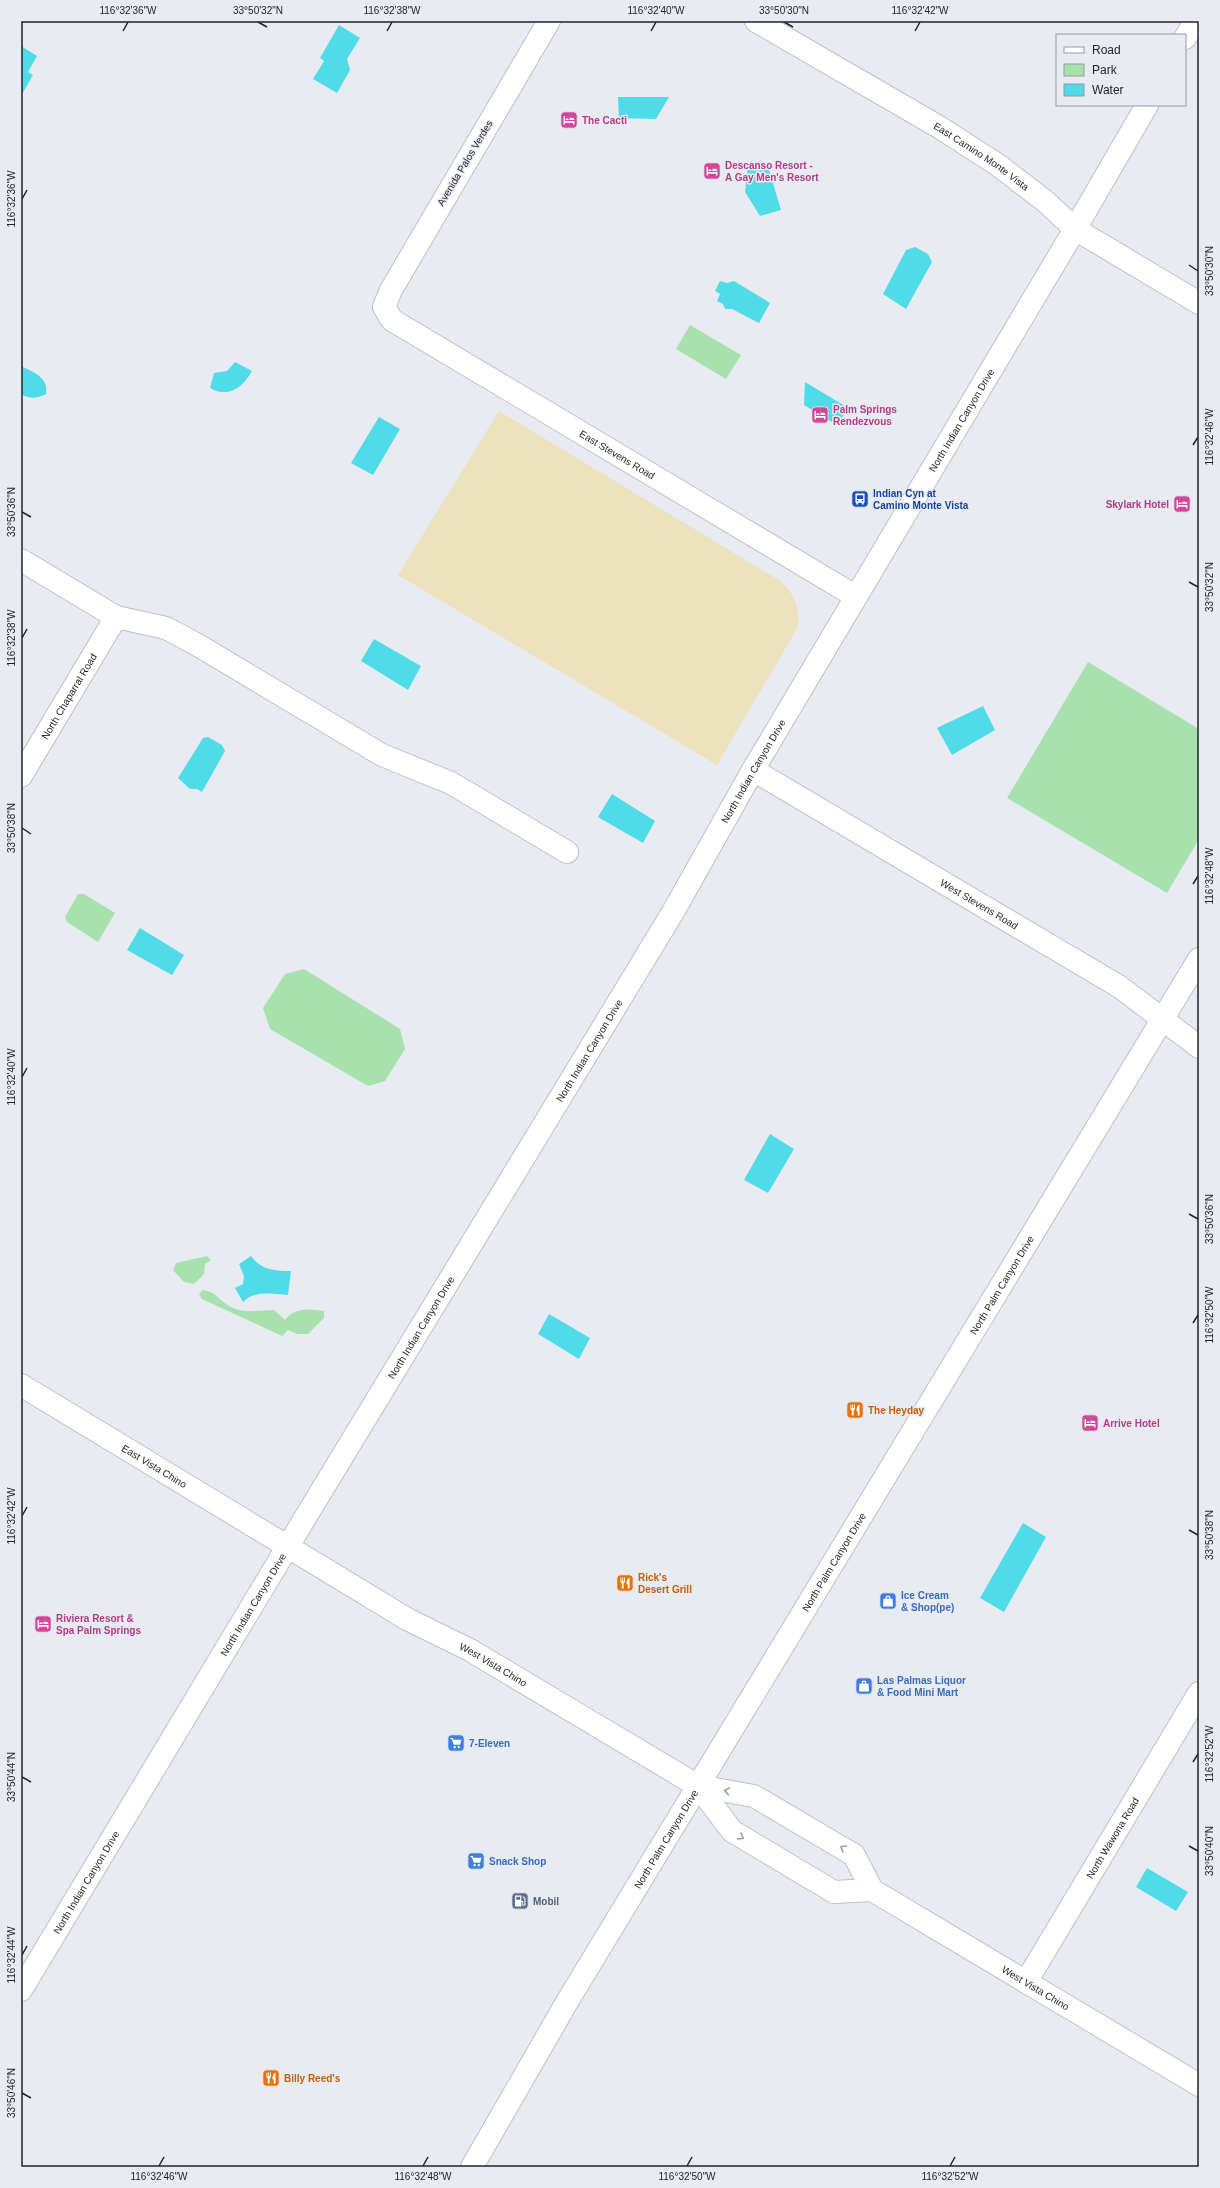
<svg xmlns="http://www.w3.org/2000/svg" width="1220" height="2188" viewBox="0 0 1220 2188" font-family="Arial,sans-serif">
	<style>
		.green { fill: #a7e1ae }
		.sand { fill: #ece2bd }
		.water { fill: #4fdce8 }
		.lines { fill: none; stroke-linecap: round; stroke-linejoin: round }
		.minor-casing { stroke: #bec0c7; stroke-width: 24 }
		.major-casing { stroke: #bec0c7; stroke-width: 24 }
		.minor { stroke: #fff; stroke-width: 22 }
		.major { stroke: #fff; stroke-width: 22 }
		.oneway { stroke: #9c9c9d }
		.ticks { fill: none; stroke: #222325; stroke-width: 1.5 }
		.labels { text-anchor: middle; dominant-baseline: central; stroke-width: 3; stroke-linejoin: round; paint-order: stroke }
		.hotel-label { font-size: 10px; font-weight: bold; fill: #b23c85; stroke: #e9ebf2; text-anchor: start }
		.street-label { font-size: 10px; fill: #222325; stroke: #e9ebf2 }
		.transit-label { font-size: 10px; font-weight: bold; fill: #164399; stroke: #e9ebf2; text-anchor: start }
		.food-label { font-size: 10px; font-weight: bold; fill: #c56008; stroke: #e9ebf2; text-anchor: start }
		.shop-label { font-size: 10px; font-weight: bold; fill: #366cbe; stroke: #e9ebf2; text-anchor: start }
		.service-label { font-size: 10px; font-weight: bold; fill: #4e5e75; stroke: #e9ebf2; text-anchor: start }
		.neatline { fill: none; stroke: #222325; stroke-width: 1.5 }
		.ticks-label { font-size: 10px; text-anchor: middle; fill: #222325 }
	</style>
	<rect width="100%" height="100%" fill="#e9ebf2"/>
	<g class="green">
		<path d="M690,325L741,355L726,379L676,349Z"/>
		<path d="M1088,662L1199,729V839L1167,893L1007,798Z"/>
		<path d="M78,894H84L115,913L98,942L67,922L65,917Z"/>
		<path d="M304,969L400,1029L405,1049L385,1081L368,1086L270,1029L263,1008L285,974Z"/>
		<path d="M207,1256L211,1260L205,1264L204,1274L194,1284L184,1282L173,1270L176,1263Z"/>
		<path d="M203,1290C217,1292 219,1301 231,1307C244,1314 259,1310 274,1310L285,1320C295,1307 309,1309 324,1311V1318L308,1334H297L288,1330L282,1336L202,1299L199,1294Z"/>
	</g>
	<path class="sand" d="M499,411L782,582C795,596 800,607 798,627L717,765L398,575Z"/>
	<g class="water">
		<path d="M339,25L360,38L347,59L350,70L337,93L313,79L324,61L320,58Z"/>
		<path d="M21,46L37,56L28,72L33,75L21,96Z"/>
		<path d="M618,97H669L656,119L619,118Z"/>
		<path d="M767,163L781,210L760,216L745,192L748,164Z"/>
		<path d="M915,247L928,254L932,262L906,309L883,294L906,250Z"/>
		<path d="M720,281L727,283L734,281L770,303L759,323L732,309H725L723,304L717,301L720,294L715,291Z"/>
		<path d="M235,362L252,371C243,387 229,399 210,388L214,373L227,371Z"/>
		<path d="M21,366C34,372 49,378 46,394C36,399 30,399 21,394Z"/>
		<path d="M805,382L845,406L846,411L837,425L804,405Z"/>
		<path d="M379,417L400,429L373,475L351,463Z"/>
		<path d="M374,639L421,666L408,690L361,661Z"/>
		<path d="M983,706L995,730L952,755L937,728Z"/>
		<path d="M208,737L222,745L225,751L202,792L197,789H190L178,778L203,738Z"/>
		<path d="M612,794L655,821L643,843L598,817Z"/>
		<path d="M140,928L184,955L172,975L127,950Z"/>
		<path d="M770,1134L794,1149L768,1193L744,1180Z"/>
		<path d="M251,1256C261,1270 275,1271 291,1271L288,1295C274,1294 254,1290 243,1302L235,1288L243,1284L244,1276L239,1264Z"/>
		<path d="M549,1314L590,1338L579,1359L538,1334Z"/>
		<path d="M1023,1523L1046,1537L1004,1612L980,1598Z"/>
		<path d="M1147,1868L1188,1892L1176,1911L1136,1887Z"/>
	</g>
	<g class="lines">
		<defs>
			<g id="minor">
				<path id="s1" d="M549,21L391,290L384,307L392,320L855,596"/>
				<path id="s2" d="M756,21L939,127L998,165L1045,201L1075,229L1199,303"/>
				<path d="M21,560L116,617L166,628L196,644L382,755L451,783L567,852"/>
				<path id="s3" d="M753,770L1120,987L1199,1047"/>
				<path id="s4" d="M21,776L116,617"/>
				<path id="s5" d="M698,1786L754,1796L854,1855L872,1890L1199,2085"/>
				<path d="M698,1786L732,1831L834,1892L872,1890"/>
				<path id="s6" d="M1026,1982L1199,1693"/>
			</g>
			<g id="major">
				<path d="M1185,38L1195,21"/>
				<path id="s7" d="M21,1385L407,1619L470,1650L698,1786"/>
				<path id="s8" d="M21,1990L288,1546L673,912L753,770L1075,229L1147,105"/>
				<path id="s9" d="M472,2167L567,2002L1199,959"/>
			</g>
		</defs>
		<use href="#minor" class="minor-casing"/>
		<use href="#major" class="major-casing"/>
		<use href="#minor" class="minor"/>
		<use href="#major" class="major"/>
	</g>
	<defs><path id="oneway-chevron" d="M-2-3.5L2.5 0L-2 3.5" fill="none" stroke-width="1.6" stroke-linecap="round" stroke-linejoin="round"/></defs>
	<g class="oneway">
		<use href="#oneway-chevron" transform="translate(727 1791) rotate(-170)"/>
		<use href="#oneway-chevron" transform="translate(741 1837) rotate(30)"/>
		<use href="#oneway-chevron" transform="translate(843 1848) rotate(-149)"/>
	</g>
	<path class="ticks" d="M258,22L267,27M784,22L793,27M123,31L128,22M387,31L392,22M651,31L656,22M915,31L920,22M22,199L27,190M1189,265L1198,271M1193,445L1198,437M22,512L31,517M1189,582L1198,587M22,638L27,629M22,828L31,834M1193,884L1198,876M22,1077L27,1068M1189,1214L1198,1219M1193,1323L1198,1315M22,1516L27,1507M1189,1530L1198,1535M1193,1762L1198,1754M22,1777L31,1782M1189,1846L1198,1851M22,1955L27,1946M22,2093L31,2098M159,2166L164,2157M423,2166L428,2157M687,2166L692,2157M950,2166L955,2157"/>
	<defs>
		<symbol id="hotel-square" viewBox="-11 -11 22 22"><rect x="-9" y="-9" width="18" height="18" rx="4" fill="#d1479c" stroke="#e9ebf2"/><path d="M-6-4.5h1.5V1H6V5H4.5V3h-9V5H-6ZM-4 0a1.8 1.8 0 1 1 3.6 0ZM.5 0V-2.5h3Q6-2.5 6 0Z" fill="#fff"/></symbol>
		<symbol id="bus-square" viewBox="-11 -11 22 22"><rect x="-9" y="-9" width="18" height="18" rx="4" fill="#1a4fb4" stroke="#e9ebf2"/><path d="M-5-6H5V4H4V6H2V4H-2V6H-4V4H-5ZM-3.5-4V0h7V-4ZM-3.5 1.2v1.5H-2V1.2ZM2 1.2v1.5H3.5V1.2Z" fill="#fff"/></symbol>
		<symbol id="restaurant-square" viewBox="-11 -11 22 22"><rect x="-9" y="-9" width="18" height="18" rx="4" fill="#e8710a" stroke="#e9ebf2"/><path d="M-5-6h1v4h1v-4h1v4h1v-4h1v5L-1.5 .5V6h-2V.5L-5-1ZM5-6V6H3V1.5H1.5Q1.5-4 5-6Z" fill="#fff"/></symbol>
		<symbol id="shop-square" viewBox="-11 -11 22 22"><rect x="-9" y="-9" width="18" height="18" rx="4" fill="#3f7fe0" stroke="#e9ebf2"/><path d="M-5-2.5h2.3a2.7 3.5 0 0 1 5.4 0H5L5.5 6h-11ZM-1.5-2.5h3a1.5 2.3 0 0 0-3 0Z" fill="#fff"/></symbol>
		<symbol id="supermarket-square" viewBox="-11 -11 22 22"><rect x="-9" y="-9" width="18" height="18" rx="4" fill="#3f7fe0" stroke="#e9ebf2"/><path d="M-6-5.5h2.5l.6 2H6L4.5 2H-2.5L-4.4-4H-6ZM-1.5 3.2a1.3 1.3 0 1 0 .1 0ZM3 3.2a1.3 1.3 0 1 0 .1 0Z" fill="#fff"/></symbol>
		<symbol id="fuel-square" viewBox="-11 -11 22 22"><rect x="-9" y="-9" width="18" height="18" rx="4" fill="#5c6f8a" stroke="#e9ebf2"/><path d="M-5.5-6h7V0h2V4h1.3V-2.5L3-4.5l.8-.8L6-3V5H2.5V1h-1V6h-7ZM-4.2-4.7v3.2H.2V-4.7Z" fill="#fff"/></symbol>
	</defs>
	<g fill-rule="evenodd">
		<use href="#hotel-square" x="559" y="110" width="20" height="20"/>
		<use href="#hotel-square" x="702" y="161" width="20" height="20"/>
		<use href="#hotel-square" x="810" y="405" width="20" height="20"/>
		<use href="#bus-square" x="850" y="489" width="20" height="20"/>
		<use href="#hotel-square" x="1172" y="494" width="20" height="20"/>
		<use href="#restaurant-square" x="845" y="1400" width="20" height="20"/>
		<use href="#hotel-square" x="1080" y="1413" width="20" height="20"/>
		<use href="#restaurant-square" x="615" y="1573" width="20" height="20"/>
		<use href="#shop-square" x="878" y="1591" width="20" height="20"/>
		<use href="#hotel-square" x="33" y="1614" width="20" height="20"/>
		<use href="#shop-square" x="854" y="1676" width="20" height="20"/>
		<use href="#supermarket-square" x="446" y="1733" width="20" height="20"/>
		<use href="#supermarket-square" x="466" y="1851" width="20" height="20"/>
		<use href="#fuel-square" x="510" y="1891" width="20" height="20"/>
		<use href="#restaurant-square" x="261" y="2068" width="20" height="20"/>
	</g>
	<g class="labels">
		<g class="hotel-label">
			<text x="582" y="120">The Cacti</text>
			<text x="725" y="165">Descanso Resort -<tspan x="725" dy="12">A Gay Men's Resort</tspan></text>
			<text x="833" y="409">Palm Springs<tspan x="833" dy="12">Rendezvous</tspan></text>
			<text x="1169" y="504" text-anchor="end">Skylark Hotel</text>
			<text x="1103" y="1423">Arrive Hotel</text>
			<text x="56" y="1618">Riviera Resort &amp;<tspan x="56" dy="12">Spa Palm Springs</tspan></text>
		</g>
		<g class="street-label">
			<text stroke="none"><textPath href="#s2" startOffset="263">East Camino Monte Vista</textPath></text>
			<text transform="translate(465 163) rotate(-59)">Avenida Palos Verdes</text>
			<text stroke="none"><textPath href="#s8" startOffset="1830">North Indian Canyon Drive</textPath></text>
			<text stroke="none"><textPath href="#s1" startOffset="608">East Stevens Road</textPath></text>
			<text stroke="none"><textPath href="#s4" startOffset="93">North Chaparral Road</textPath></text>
			<text stroke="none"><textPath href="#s8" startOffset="1422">North Indian Canyon Drive</textPath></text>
			<text stroke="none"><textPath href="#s3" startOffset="263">West Stevens Road</textPath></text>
			<text stroke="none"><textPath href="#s8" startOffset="1098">North Indian Canyon Drive</textPath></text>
			<text stroke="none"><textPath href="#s9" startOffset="1029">North Palm Canyon Drive</textPath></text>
			<text stroke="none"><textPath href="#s8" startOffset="774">North Indian Canyon Drive</textPath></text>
			<text stroke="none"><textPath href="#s7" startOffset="156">East Vista Chino</textPath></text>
			<text stroke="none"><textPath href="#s9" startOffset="705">North Palm Canyon Drive</textPath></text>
			<text stroke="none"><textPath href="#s8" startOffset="450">North Indian Canyon Drive</textPath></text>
			<text stroke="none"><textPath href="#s7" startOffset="549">West Vista Chino</textPath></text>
			<text stroke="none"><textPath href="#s6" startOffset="168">North Wawona Road</textPath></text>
			<text stroke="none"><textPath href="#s9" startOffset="381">North Palm Canyon Drive</textPath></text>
			<text stroke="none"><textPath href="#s8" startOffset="126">North Indian Canyon Drive</textPath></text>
			<text stroke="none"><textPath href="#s5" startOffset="403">West Vista Chino</textPath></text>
		</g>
		<g class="transit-label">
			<text x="873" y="493">Indian Cyn at<tspan x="873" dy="12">Camino Monte Vista</tspan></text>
		</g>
		<g class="food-label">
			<text x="868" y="1410">The Heyday</text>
			<text x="638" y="1577">Rick's<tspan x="638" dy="12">Desert Grill</tspan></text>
			<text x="284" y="2078">Billy Reed's</text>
		</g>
		<g class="shop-label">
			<text x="901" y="1595">Ice Cream<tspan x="901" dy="12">&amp; Shop(pe)</tspan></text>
			<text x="877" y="1680">Las Palmas Liquor<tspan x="877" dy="12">&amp; Food Mini Mart</tspan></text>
			<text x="469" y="1743">7-Eleven</text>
			<text x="489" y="1861">Snack Shop</text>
		</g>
		<g class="service-label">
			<text x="533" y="1901">Mobil</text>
		</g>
	</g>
	<rect width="1220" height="2188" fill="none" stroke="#e9ebf2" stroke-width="44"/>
	<rect x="1056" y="34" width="130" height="72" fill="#e9ebf2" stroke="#999ba0"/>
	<rect x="1064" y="47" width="20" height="6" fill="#ffffff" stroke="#999ba0"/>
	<text x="1092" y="54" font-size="12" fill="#222325">Road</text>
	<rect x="1064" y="64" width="20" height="12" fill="#a7e1ae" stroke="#999ba0"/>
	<text x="1092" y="74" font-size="12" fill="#222325">Park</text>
	<rect x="1064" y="84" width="20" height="12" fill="#4fdce8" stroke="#999ba0"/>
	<text x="1092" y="94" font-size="12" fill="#222325">Water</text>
	<rect x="22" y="22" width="1176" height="2144" class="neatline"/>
	<g class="ticks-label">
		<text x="128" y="14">116°32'36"W</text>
		<text x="258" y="14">33°50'32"N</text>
		<text x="392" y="14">116°32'38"W</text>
		<text x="656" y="14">116°32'40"W</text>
		<text x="784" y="14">33°50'30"N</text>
		<text x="920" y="14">116°32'42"W</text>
		<text transform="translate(11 199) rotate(-90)" y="4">116°32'36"W</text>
		<text transform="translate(1209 271) rotate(-90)" y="4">33°50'30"N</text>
		<text transform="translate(1209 437) rotate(-90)" y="4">116°32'46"W</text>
		<text transform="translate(11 512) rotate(-90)" y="4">33°50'36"N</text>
		<text transform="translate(1209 587) rotate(-90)" y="4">33°50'32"N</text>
		<text transform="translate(11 638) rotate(-90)" y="4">116°32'38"W</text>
		<text transform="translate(11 828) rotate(-90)" y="4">33°50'38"N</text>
		<text transform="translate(1209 876) rotate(-90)" y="4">116°32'48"W</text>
		<text transform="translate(11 1077) rotate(-90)" y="4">116°32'40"W</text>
		<text transform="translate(1209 1219) rotate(-90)" y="4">33°50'36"N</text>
		<text transform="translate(1209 1315) rotate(-90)" y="4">116°32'50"W</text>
		<text transform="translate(11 1516) rotate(-90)" y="4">116°32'42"W</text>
		<text transform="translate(1209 1535) rotate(-90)" y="4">33°50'38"N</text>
		<text transform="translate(1209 1754) rotate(-90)" y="4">116°32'52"W</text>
		<text transform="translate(11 1777) rotate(-90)" y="4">33°50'44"N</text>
		<text transform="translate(1209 1851) rotate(-90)" y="4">33°50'40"N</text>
		<text transform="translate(11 1955) rotate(-90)" y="4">116°32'44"W</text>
		<text transform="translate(11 2093) rotate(-90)" y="4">33°50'46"N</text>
		<text x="159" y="2180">116°32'46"W</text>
		<text x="423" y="2180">116°32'48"W</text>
		<text x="687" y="2180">116°32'50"W</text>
		<text x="950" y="2180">116°32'52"W</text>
	</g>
</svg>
